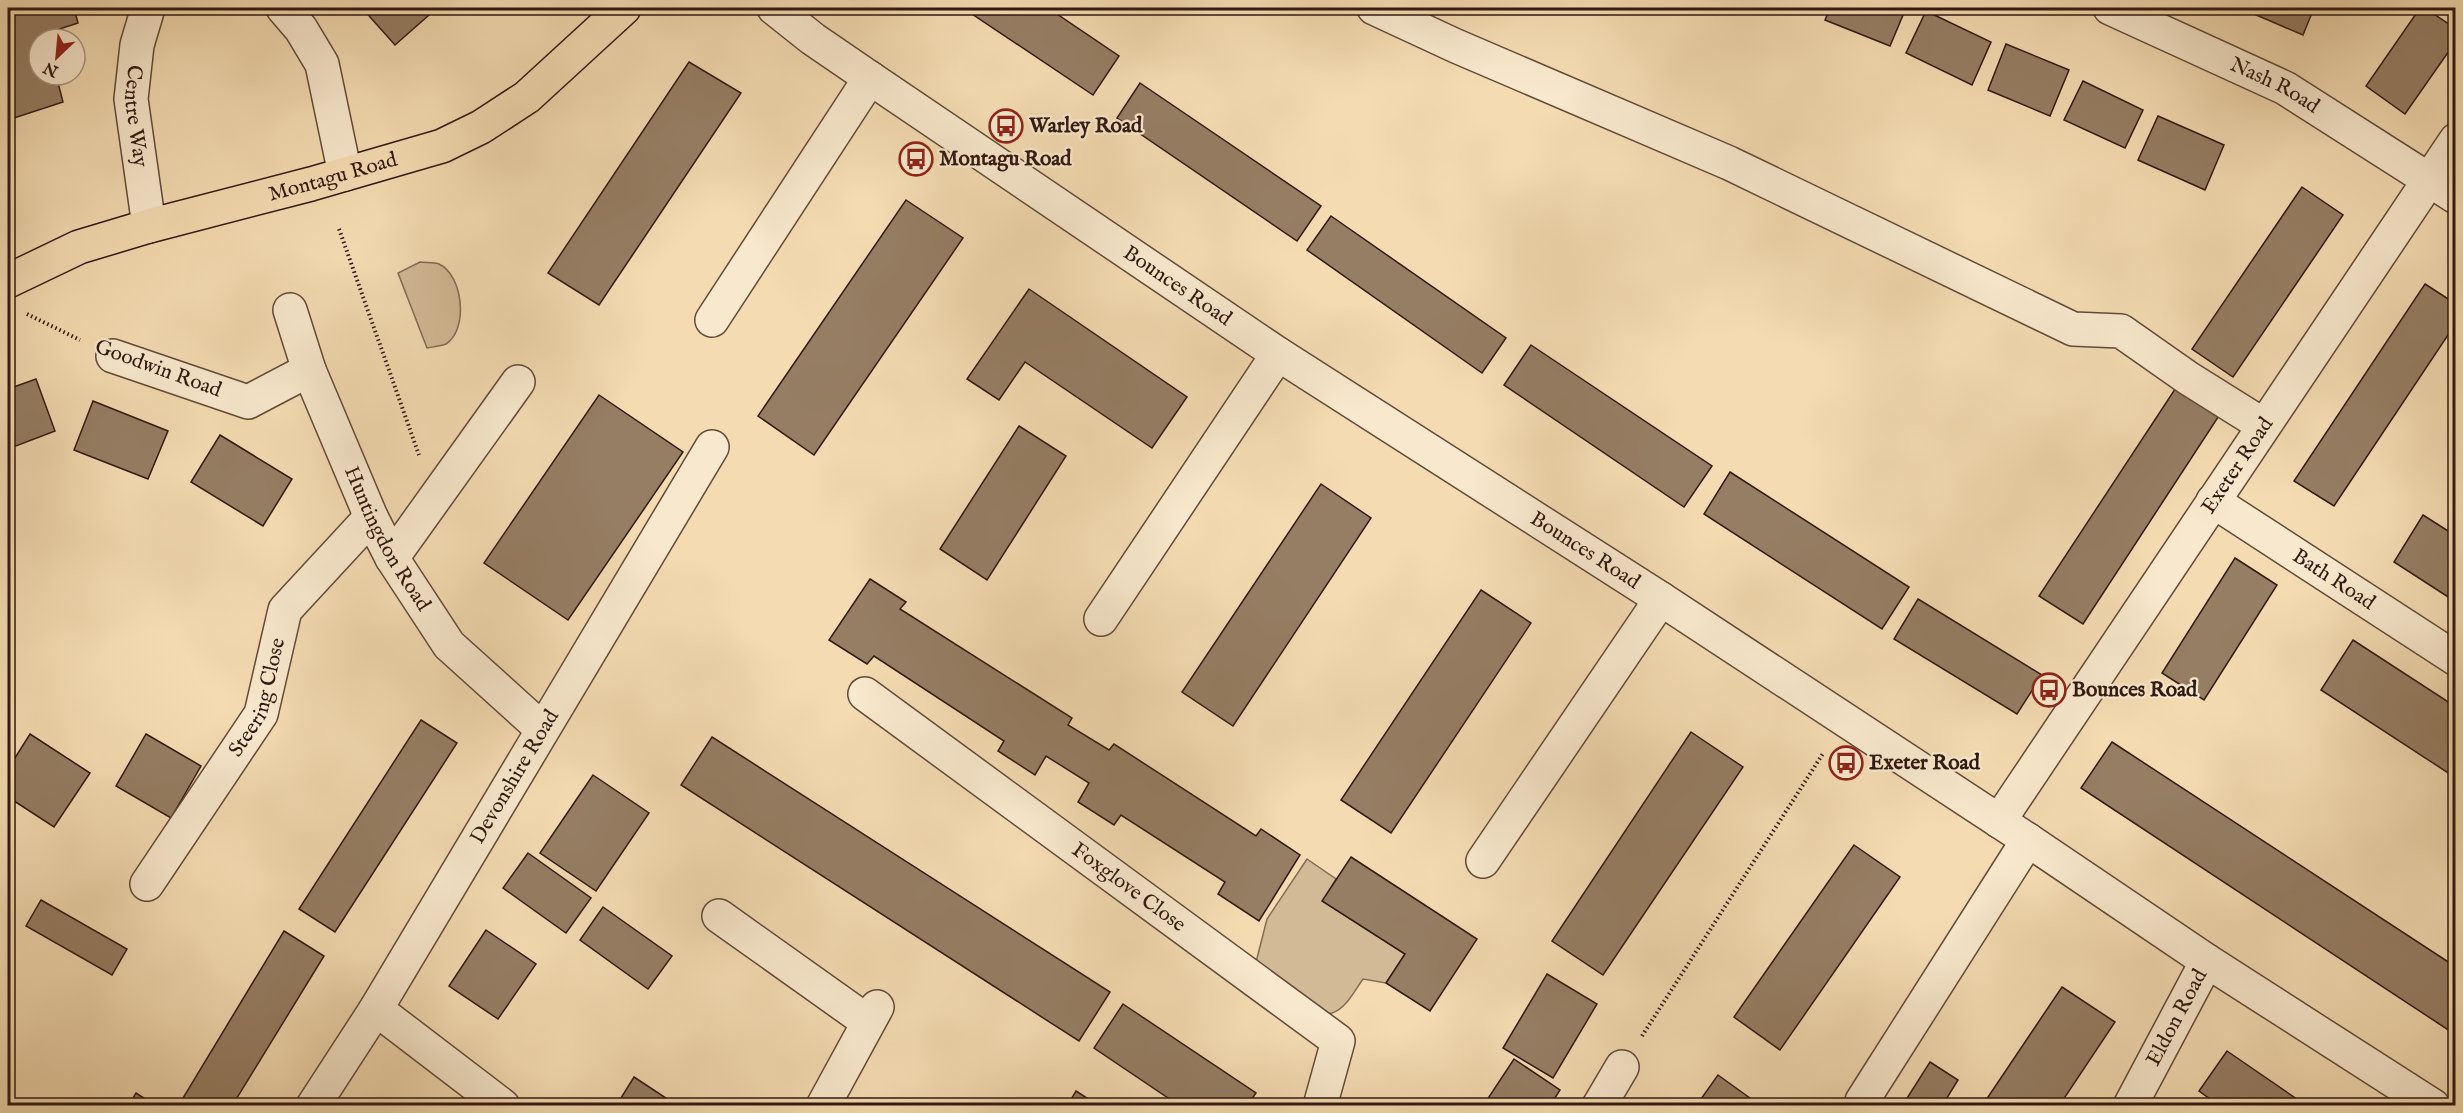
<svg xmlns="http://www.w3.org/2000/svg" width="2463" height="1113" viewBox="0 0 2463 1113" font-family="'IM FELL English',serif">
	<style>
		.green { fill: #d3ba96; stroke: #826a53; stroke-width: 1.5 }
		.building { fill: #967e64; stroke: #301910; stroke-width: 1.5 }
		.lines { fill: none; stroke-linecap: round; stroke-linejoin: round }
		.minor-casing { stroke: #614a38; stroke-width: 36 }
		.major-casing { stroke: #301910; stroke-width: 36 }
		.path { stroke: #301910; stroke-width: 4; stroke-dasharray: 1.5 3; stroke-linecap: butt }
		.minor { stroke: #f8e8cd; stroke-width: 33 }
		.major { stroke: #f4dbb2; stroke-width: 33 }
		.labels { text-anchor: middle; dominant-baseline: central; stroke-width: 4.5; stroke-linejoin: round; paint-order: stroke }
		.street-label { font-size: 21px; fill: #301910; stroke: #f8e8cd }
		.poi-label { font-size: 21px; font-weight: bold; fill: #301910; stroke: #f8e8cd; text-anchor: start }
	</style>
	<rect width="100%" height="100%" fill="#f4dbb2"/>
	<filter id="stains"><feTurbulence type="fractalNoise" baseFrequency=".00333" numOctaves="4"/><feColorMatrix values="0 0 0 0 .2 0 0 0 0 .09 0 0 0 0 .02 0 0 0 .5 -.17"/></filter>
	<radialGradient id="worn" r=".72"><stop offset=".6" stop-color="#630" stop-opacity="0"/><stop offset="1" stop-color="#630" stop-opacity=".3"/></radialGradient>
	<g class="green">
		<path d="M420,262C425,263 434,262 439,264C463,275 469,329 446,344C441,346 432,347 427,348L398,273Z"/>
		<path d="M1307,859L1336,879L1323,901L1405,954L1386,983L1363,979C1355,990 1346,1009 1332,1013C1315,1017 1270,980 1254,970L1267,919Z"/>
	</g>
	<g class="building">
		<path d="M8,8H74L78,23L44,34L46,39H39V75H56L63,102L8,120Z"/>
		<path d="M362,8H437L395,45Z"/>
		<path d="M963,8H1048L1119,56L1093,95Z"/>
		<path d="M1830,8H1906L1890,46L1825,20Z"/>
		<path d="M2240,8H2314L2303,35Z"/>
		<path d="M2420,8H2425L2456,29V41L2405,114L2366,86Z"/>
		<path d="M1926,11L1991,42L1972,85L1906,53Z"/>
		<path d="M2006,44L2069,70L2050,116L1988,90Z"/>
		<path d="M689,62L741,93L599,305L548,273Z"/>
		<path d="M2083,81L2143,110L2125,148L2064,120Z"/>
		<path d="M1140,83L1321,206L1297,241L1117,118Z"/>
		<path d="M2158,116L2224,145L2205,190L2138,160Z"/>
		<path d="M2302,187L2343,215L2233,377L2192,349Z"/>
		<path d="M906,200L963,238L814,455L758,416Z"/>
		<path d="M1331,216L1506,338L1482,373L1307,250Z"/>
		<path d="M2425,284L2456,304V323L2334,506L2294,481Z"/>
		<path d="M1029,289L1187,397L1152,448L1025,362L999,400L967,379Z"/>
		<path d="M1531,345L1712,466L1684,507L1504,385Z"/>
		<path d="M2183,377L2226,405L2083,624L2039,596Z"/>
		<path d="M36,379L55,431L8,449V389Z"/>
		<path d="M599,395L683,452L568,620L484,563Z"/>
		<path d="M93,401L168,431L148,479L74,450Z"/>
		<path d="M1019,426L1066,456L987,580L940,549Z"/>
		<path d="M220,435L292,479L263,526L191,482Z"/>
		<path d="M1730,472L1909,587L1882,629L1704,514Z"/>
		<path d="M1321,484L1371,518L1233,726L1182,692Z"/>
		<path d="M2423,515L2456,536V602L2394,562Z"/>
		<path d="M2235,558L2277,585L2204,700L2162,673Z"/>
		<path d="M870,579L906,602L900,609L1072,718L1068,725L1109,750L1114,744L1256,836L1261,829L1300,855L1259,921L1218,894L1225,882L1121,815L1114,825L1078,802L1089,783L1046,756L1035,775L998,751L1004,741L874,656L867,664L829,640Z"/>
		<path d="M1481,590L1531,623L1391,833L1341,800Z"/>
		<path d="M1918,599L2042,675L2017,714L1894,639Z"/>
		<path d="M2353,640L2456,707V778L2321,690Z"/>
		<path d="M421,720L457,743L335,932L299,909Z"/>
		<path d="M1691,732L1743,767L1603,975L1552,941Z"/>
		<path d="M30,734L90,773L54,827L8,797V769Z"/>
		<path d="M146,734L201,766L171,818L116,786Z"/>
		<path d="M712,737L1110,992L1079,1041L681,785Z"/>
		<path d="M2112,742L2456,967V1035L2081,788Z"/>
		<path d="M593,775L649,813L596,891L540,853Z"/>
		<path d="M1854,845L1900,877L1780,1050L1734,1017Z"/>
		<path d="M528,853L591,898L566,933L503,888Z"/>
		<path d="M1351,857L1477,939L1430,1011L1386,983L1405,954L1322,901Z"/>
		<path d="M41,900L127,949L112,975L26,926Z"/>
		<path d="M603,907L672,956L648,989L580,940Z"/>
		<path d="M486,930L536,964L498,1019L449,986Z"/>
		<path d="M284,931L324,956L232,1106H185L180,1103Z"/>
		<path d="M1547,974L1597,1004L1553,1078L1503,1048Z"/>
		<path d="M2062,987L2115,1022L2059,1106H1982Z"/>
		<path d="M1123,1004L1256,1093L1247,1106H1180L1094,1048Z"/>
		<path d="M2227,1051L2307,1106H2220L2199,1091Z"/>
		<path d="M1514,1059L1560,1090L1550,1106H1483Z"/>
		<path d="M1930,1062L1958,1080L1942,1106H1902Z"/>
		<path d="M1718,1075L1761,1106H1696Z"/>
		<path d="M634,1077L678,1106H616Z"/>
		<path d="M1076,1091L1099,1106H1067Z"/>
		<path d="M136,1093L156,1106H128Z"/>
	</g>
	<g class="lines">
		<defs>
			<g id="minor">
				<path id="s1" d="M148,8L137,45L131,99L149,226"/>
				<path d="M283,8L301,29L322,64L345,174"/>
				<path id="s2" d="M774,8L813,39L870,78L1278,354L1661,599L2028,840L2207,961L2433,1106"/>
				<path d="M1374,8L1456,46L1729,163L2073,329L2121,331L2188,378L2263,425"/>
				<path id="s3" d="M2110,8L2285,88L2456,197"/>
				<path id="s4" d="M290,310L309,370L371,517L392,558L449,645L542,729"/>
				<path d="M712,320L870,78"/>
				<path d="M113,356L248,402L309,370"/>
				<path id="s5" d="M2213,501L2456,659"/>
				<path d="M392,558L518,382"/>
				<path d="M1101,619L1278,354"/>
				<path id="s6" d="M865,694L1338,1041L1320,1106"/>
				<path id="s7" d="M1999,821L2456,140"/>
				<path d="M1483,861L1661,599"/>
				<path id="s8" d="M147,884L261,714L285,610L371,517"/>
				<path d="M719,916L868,1022"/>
				<path d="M376,1009L503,1106"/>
				<path d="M1862,1101L2028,840"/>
				<path id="s9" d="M313,1106L376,1009L712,447"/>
				<path d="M823,1106L877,1007"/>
				<path d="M1599,1106L1622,1067"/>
				<path id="s10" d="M2130,1106L2207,961"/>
			</g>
			<g id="major">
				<path id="s11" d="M8,281L79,247L149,226L311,184L442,146L481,127L527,97L624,8"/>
			</g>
		</defs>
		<use href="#minor" class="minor-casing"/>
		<use href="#major" class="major-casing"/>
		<g class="path">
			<path d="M339,229L419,455"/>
			<path d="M27,314L80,340"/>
			<path d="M1642,1036L1824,752"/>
		</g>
		<use href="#minor" class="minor"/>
		<use href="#major" class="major"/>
	</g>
	<defs>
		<symbol id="bus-ring" viewBox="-11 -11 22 22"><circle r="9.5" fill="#f8e8cd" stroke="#8f2418" stroke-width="1.5"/><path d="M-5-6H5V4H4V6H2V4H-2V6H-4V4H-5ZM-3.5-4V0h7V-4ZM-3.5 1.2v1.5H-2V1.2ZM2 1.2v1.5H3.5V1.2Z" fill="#8f2418"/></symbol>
	</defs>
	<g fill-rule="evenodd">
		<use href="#bus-ring" x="987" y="107" width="38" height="38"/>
		<use href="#bus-ring" x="897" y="140" width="38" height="38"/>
		<use href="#bus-ring" x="2030" y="671" width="38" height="38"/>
		<use href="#bus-ring" x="1827" y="744" width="38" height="38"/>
	</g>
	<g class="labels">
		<g class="street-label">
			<text stroke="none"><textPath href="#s3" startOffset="182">Nash Road</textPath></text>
			<text stroke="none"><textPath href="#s1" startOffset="110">Centre Way</textPath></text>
			<text stroke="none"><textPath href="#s11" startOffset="342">Montagu Road</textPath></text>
			<text stroke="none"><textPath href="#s2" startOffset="490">Bounces Road</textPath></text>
			<text transform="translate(158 369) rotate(20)">Goodwin Road</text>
			<text stroke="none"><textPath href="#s7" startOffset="428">Exeter Road</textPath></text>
			<text stroke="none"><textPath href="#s4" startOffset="249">Huntingdon Road</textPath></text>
			<text stroke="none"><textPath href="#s2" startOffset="976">Bounces Road</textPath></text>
			<text stroke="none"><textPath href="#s5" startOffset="144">Bath Road</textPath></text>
			<text stroke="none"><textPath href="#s8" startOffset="219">Steering Close</textPath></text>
			<text stroke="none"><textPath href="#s9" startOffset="386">Devonshire Road</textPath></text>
			<text stroke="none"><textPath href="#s6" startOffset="327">Foxglove Close</textPath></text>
			<text stroke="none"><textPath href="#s10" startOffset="100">Eldon Road</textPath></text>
		</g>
		<g class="poi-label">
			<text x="1029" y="126">Warley Road</text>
			<text x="939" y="159">Montagu Road</text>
			<text x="2072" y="690">Bounces Road</text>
			<text x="1869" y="763">Exeter Road</text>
		</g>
	</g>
	<rect width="2463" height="1113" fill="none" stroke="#f4dbb2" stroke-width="30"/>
	<rect x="9" y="9" width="2445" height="1095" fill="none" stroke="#301910" stroke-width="3"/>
	<rect x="15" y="15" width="2433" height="1083" fill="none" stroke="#301910" stroke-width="1.5"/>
	<g transform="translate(57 57) rotate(206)"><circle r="28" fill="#f8e8cd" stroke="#a89581" stroke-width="1.5"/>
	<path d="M0-4.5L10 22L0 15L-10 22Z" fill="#8f2418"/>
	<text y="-9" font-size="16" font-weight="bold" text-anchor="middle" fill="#301910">N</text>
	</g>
	<rect width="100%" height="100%" filter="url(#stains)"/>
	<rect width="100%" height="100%" fill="url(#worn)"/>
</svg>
